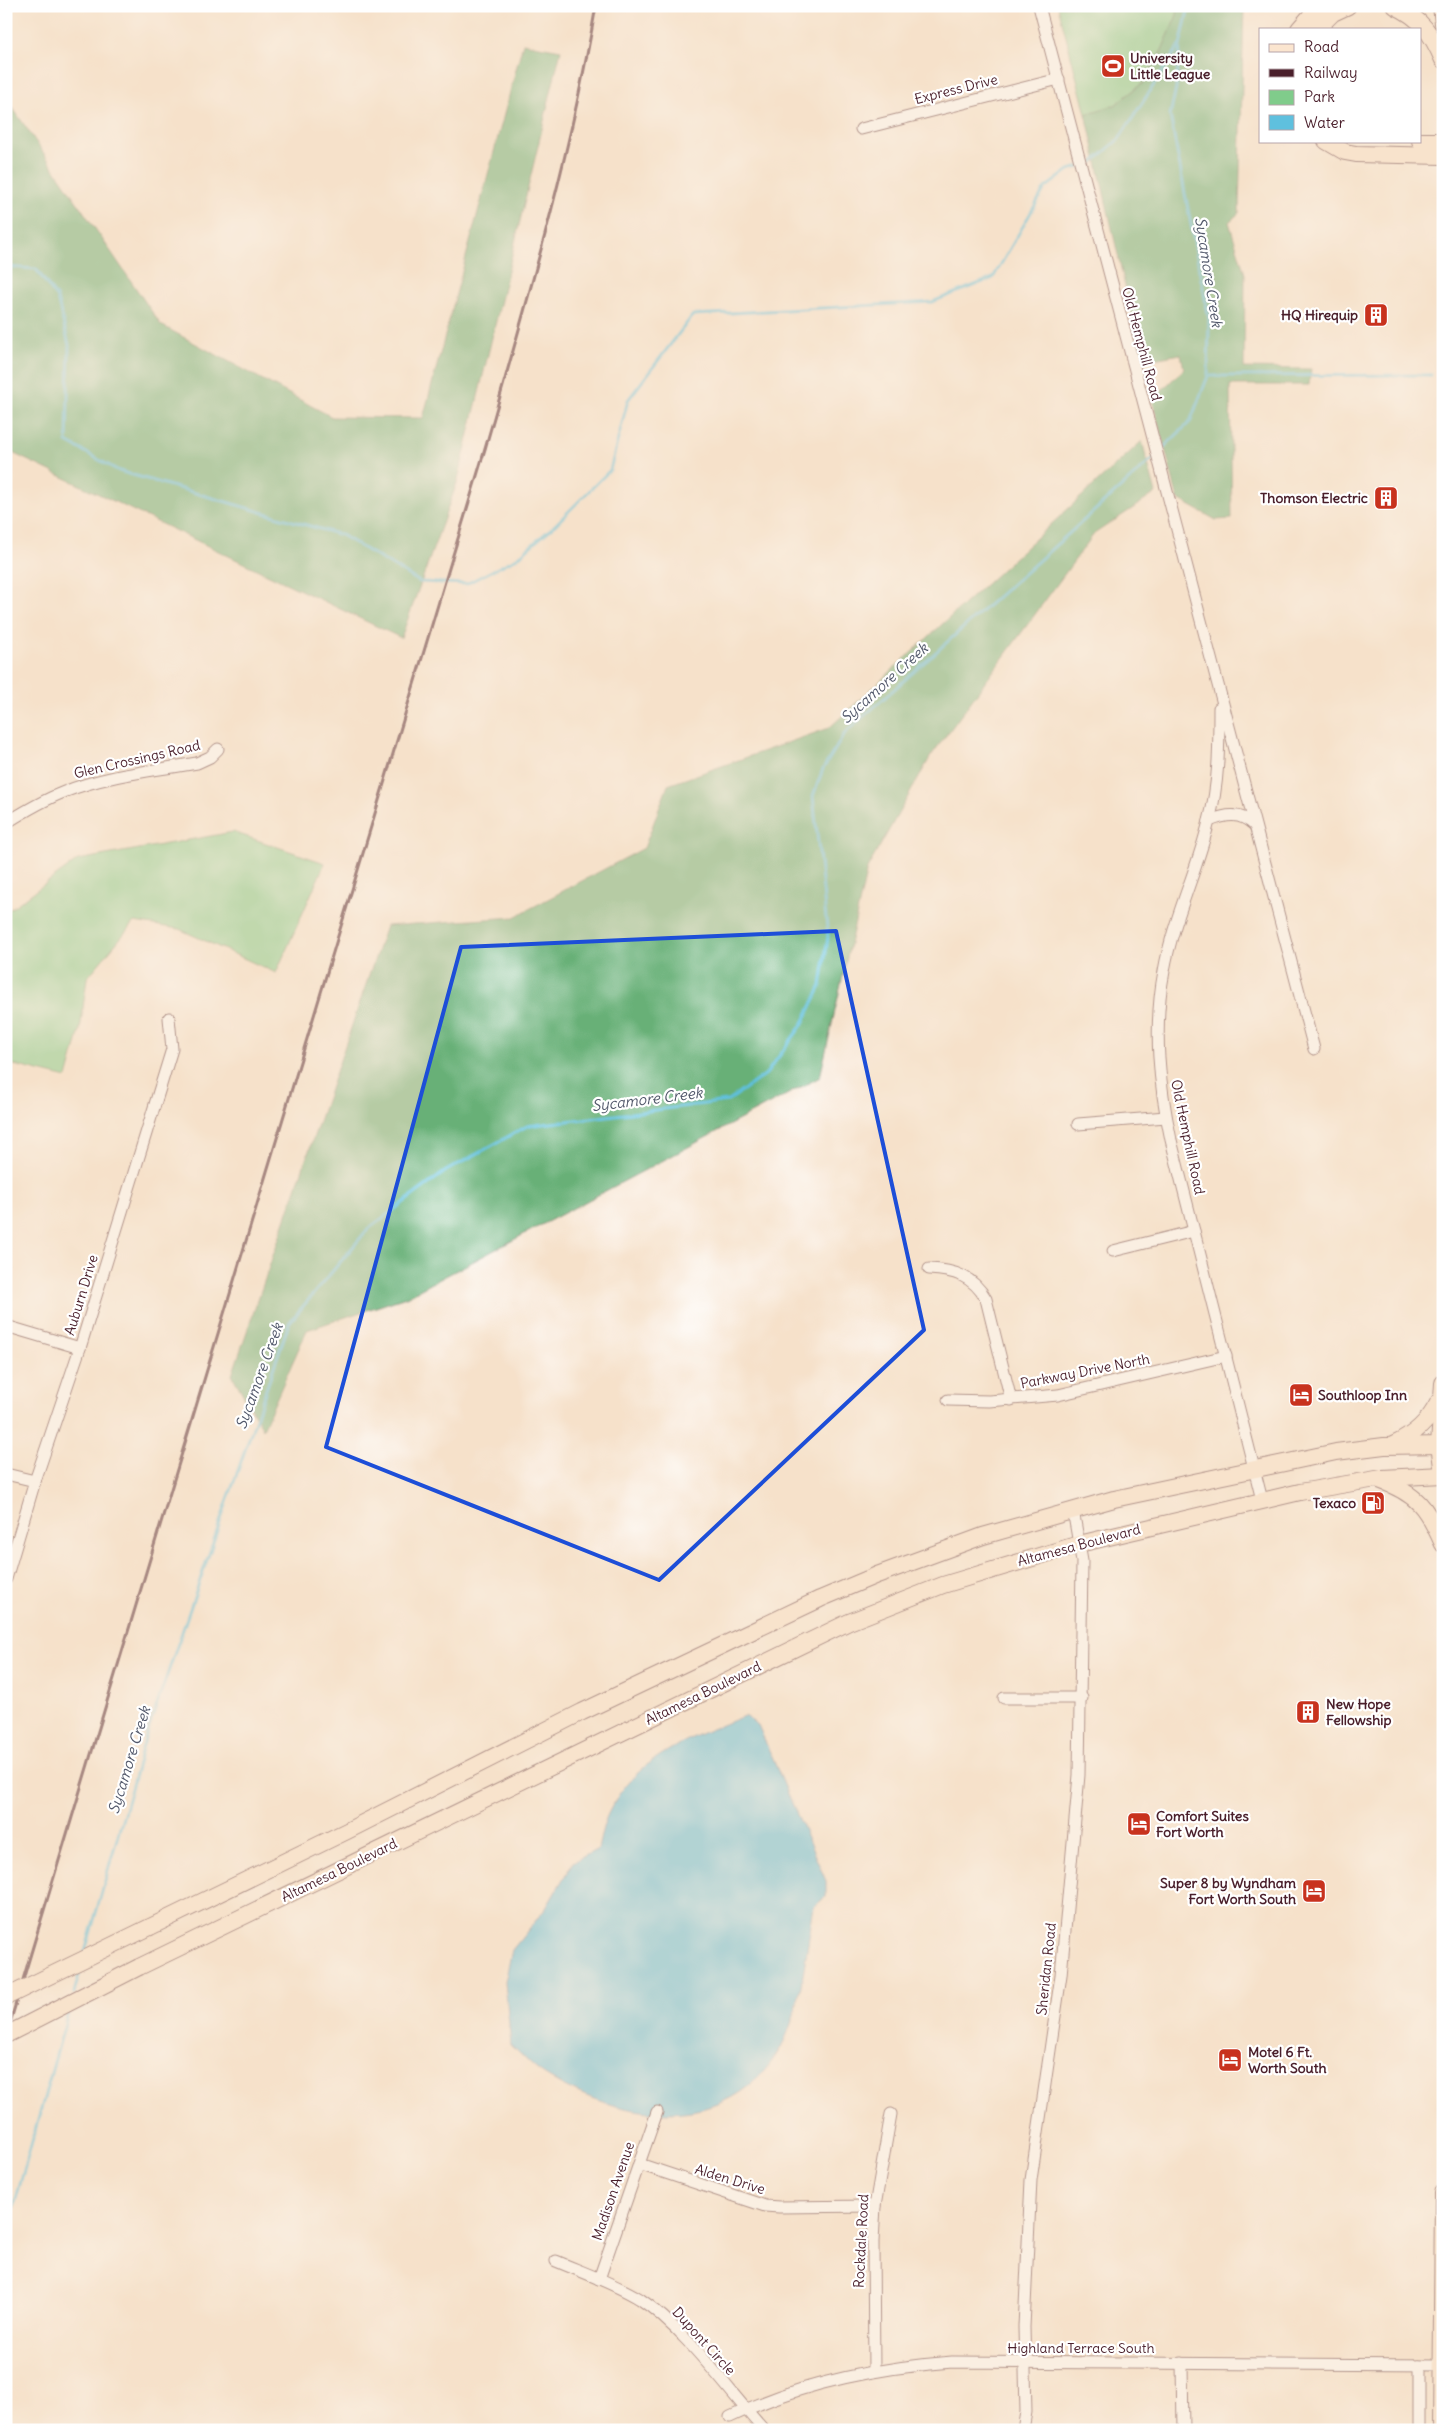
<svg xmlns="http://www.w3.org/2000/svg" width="1449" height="2436" viewBox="0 0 1449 2436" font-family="Delius,sans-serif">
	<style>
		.green { fill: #80cc8b; stroke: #65765b }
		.forest { fill: #68b077; stroke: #596851 }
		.water { fill: #5fc0de; stroke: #547084 }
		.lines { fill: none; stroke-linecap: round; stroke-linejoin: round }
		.stream { stroke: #5fc0de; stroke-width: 3 }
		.street-casing { stroke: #643c43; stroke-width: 13 }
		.secondary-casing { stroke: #643c43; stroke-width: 18 }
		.street { stroke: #fff; stroke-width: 11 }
		.secondary { stroke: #fbe5cf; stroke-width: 16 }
		.rail { stroke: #4a1f2b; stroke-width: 3 }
		.secondary-bridge-casing { stroke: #643c43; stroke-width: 18; stroke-linecap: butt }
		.secondary-bridge { stroke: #fbe5cf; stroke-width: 16 }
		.marked { fill: none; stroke: #1d4ed8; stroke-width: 4; stroke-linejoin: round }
		.labels { text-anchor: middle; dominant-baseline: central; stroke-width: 4.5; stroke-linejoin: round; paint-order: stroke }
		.poi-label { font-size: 14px; font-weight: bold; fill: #4a1f2b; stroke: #fff; text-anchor: start }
		.street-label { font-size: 14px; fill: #4a1f2b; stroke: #fff }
		.water-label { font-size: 15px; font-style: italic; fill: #51576a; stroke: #fff }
	</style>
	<rect width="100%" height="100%" fill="#fff"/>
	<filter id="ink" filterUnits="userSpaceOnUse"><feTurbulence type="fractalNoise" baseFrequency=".02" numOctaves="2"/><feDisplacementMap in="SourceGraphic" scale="10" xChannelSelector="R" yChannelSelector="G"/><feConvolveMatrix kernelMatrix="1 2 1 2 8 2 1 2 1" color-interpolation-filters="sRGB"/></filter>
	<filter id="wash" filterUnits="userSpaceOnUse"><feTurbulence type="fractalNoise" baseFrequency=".0096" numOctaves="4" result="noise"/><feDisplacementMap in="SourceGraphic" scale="20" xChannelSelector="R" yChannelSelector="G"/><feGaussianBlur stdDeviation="1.12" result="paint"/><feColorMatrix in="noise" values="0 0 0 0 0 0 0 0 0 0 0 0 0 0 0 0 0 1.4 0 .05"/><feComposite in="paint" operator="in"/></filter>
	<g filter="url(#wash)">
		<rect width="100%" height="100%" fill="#f6e1ca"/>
		<g class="green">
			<path d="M1058,6H1178V15L1162,50L1143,83L1115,105L1086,114Z"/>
			<path d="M233,832L325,863L276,973L179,929L134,922L87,978L80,1030L67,1078L6,1063V912L78,860Z"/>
		</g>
		<g class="forest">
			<path d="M1178,6H1244L1239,213L1229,222L1245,274L1244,368L1311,369L1309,385H1230L1232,519L1216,520L1178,499L1152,399L1184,369L1181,354L1142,361L1086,114L1115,105L1143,83L1162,50L1177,15Z"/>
			<path d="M523,43L561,50L458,480L401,638L6,450V98L161,325L332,417L423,418Z"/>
			<path d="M1142,441L1156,493L1094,534L931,756L867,869L820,1077L406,1297L307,1330L263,1429L232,1375L386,926L514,917L644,848L668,785L829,728Z"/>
		</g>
		<path class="water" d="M744,1716L758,1725L826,1881V1896L814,1907C805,1953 802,2017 775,2057C721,2137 618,2120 545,2075C533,2068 522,2055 511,2045L505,1982L512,1950L546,1908L573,1862L598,1849C601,1837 603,1823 609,1812C634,1758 692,1737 744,1716Z"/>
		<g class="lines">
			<g class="stream">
				<path d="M6,267L36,269L57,298L69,345L67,442L119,471L341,535L420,582L466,584L517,558L555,525L610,470L628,400L693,315L932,302L993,278L1045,188L1069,170L1092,163L1119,139L1179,46"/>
				<path d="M1208,376L1431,375"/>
				<path d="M1160,451L1190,422L1208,376L1209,319L1170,115L1176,88L1180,46L1189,6"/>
				<path d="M85,1952L145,1739L289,1323L368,1229L446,1171L527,1126L728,1101L766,1074L802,1025L821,986L828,937L813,796L823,769L845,733L1156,456"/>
				<path d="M74,1993L81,1968"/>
				<path d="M6,2226L9,2224L69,2009"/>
			</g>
		</g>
	</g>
	<g filter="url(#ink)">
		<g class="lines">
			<defs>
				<g id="street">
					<path d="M1039,6L1314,1049"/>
					<path d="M861,129L1059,79"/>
					<path d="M1219,708C1219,746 1219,784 1209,821C1197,872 1173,919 1164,971C1153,1028 1159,1084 1171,1140L1262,1500"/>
					<path d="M1209,821C1227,814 1240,812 1254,825"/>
					<path d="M6,823C25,811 44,800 64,792C106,775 153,771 197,763L210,757L218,749"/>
					<path d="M1078,1124L1166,1117"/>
					<path d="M1113,1251L1194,1231"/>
					<path d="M929,1269C954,1270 973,1276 986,1299L1011,1400"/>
					<path d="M6,1326L80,1348"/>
					<path d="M948,1400L989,1401L1058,1395L1226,1356"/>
					<path d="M6,1474L35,1481"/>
					<path d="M6,1579L35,1481L80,1348L172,1049L169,1018"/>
					<path d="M1004,1698H1082"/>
					<path d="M639,2164L765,2206L779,2207L875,2206"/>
					<path d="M556,2261C584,2273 614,2283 640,2299C685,2329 727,2389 764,2430"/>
					<path d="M599,2279L657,2112"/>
					<path d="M1182,2363L1183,2430"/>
					<path d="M874,2370L873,2242L875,2206L891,2114"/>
					<path d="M730,2417C800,2383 875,2368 952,2362L1441,2365"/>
					<path d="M1023,2430L1026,2412L1024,2327L1031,2180L1061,1975L1079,1775L1082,1561L1073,1510"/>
					<path d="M1419,2430V2365"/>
				</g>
				<g id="secondary">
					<path d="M1395,6C1421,18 1432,34 1443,60"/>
					<path d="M1441,6L1443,23"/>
					<path d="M1299,29L1319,6"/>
					<path d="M1317,29L1333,13L1348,6"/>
					<path d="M1326,141L1345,152L1356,154L1443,156"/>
					<path d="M1420,141H1443"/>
					<path d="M1443,1383L1439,1445L1443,1474"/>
					<path d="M1393,1445C1414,1435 1429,1422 1439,1401"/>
					<path d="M1379,1480C1418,1494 1427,1508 1443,1544"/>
					<path d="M150,1927L347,1831L582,1712L820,1599L877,1575L983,1536L1114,1499L1336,1452L1384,1446L1443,1445"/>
					<path d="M139,1967L849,1622L943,1585L1079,1544L1300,1492L1382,1478L1443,1475"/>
					<path d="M1441,2430L1443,2193"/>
				</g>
			</defs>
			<use href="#street" class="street-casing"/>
			<use href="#secondary" class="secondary-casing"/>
			<use href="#street" class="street"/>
			<use href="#secondary" class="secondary"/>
			<path class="rail" d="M6,2036L485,449C527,302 570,157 596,6"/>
			<defs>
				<g id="secondary-bridge">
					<path d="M6,1997L150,1927"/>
					<path d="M6,2035L139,1967"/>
				</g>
			</defs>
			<use href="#secondary-bridge" class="secondary-bridge-casing"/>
			<use href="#secondary-bridge" class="secondary-bridge"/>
		</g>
	</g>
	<path d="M0 0H1449V2436H0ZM836,931L924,1330L659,1580L326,1447L461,947Z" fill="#f6e1ca" fill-opacity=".55" fill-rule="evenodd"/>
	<path class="marked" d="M836,931L924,1330L659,1580L326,1447L461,947Z"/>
	<defs>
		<symbol id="stadium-square" viewBox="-11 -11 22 22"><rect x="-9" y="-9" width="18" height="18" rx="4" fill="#c8321e" stroke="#fff"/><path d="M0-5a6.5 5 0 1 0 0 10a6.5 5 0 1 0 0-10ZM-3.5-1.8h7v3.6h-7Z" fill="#fff"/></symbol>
		<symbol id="building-square" viewBox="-11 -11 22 22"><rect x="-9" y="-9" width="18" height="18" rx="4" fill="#c8321e" stroke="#fff"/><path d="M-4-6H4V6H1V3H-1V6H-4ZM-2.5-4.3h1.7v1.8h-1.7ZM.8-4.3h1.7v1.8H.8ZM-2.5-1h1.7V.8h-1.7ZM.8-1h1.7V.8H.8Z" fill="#fff"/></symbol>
		<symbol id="hotel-square" viewBox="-11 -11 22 22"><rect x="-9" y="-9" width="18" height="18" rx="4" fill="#c8321e" stroke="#fff"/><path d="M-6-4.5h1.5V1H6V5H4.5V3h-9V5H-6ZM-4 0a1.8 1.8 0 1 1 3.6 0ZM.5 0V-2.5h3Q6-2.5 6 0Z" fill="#fff"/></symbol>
		<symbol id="fuel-square" viewBox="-11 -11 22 22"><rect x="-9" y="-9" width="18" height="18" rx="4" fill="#c8321e" stroke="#fff"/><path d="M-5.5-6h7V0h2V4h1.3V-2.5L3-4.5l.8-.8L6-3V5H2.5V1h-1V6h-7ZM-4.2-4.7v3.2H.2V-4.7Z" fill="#fff"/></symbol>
	</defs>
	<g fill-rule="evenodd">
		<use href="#stadium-square" x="1099" y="52" width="28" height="28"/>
		<use href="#building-square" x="1362" y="301" width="28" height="28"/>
		<use href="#building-square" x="1372" y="484" width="28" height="28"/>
		<use href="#hotel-square" x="1287" y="1381" width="28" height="28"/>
		<use href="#fuel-square" x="1359" y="1489" width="28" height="28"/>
		<use href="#building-square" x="1294" y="1698" width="28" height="28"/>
		<use href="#hotel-square" x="1125" y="1810" width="28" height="28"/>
		<use href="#hotel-square" x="1300" y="1877" width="28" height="28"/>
		<use href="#hotel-square" x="1216" y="2046" width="28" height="28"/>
	</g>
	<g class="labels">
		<g class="poi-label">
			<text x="1130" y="58">University<tspan x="1130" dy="16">Little League</tspan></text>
			<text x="1358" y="315" text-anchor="end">HQ Hirequip</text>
			<text x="1368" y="498" text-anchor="end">Thomson Electric</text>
			<text x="1318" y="1395">Southloop Inn</text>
			<text x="1356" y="1503" text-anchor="end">Texaco</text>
			<text x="1326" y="1704">New Hope<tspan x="1326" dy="16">Fellowship</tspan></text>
			<text x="1156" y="1816">Comfort Suites<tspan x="1156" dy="16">Fort Worth</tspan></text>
			<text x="1296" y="1883" text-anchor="end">Super 8 by Wyndham<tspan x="1296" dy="16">Fort Worth South</tspan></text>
			<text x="1248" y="2052">Motel 6 Ft.<tspan x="1248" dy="16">Worth South</tspan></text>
		</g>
		<g class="street-label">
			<text transform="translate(956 89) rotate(-14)">Express Drive</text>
			<text transform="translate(1142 344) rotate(75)">Old Hemphill Road</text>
			<text transform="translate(137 759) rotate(-13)">Glen Crossings Road</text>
			<text transform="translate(1188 1137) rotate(78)">Old Hemphill Road</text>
			<text transform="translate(81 1295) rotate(-73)">Auburn Drive</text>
			<text transform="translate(1085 1371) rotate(-11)">Parkway Drive North</text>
			<text transform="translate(1079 1545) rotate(-15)">Altamesa Boulevard</text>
			<text transform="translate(703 1693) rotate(-26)">Altamesa Boulevard</text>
			<text transform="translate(339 1870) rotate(-26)">Altamesa Boulevard</text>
			<text transform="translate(1046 1969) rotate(-84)">Sheridan Road</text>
			<text transform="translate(730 2179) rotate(17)">Alden Drive</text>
			<text transform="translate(613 2191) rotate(-71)">Madison Avenue</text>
			<text transform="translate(861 2241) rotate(-87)">Rockdale Road</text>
			<text transform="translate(704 2341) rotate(48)">Dupont Circle</text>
			<text x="1081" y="2348">Highland Terrace South</text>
		</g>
		<g class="water-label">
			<text transform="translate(1209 272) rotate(81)">Sycamore Creek</text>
			<text transform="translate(884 683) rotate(-42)">Sycamore Creek</text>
			<text transform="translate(647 1099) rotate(-7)">Sycamore Creek</text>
			<text transform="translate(259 1376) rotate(-70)">Sycamore Creek</text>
			<text transform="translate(129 1760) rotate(-73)">Sycamore Creek</text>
		</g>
	</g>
	<rect width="1449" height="2436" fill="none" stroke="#fff" stroke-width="25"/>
	<rect x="1259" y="28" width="162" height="115" fill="#ffffff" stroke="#b7a5aa"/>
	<rect x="1269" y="44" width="25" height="8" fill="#fbe5cf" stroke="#b7a5aa"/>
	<text x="1304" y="52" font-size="15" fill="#4a1f2b">Road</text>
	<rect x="1269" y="69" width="25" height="8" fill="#4a1f2b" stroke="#b7a5aa"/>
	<text x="1304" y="78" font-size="15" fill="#4a1f2b">Railway</text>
	<rect x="1269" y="90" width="25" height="15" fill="#80cc8b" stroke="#b7a5aa"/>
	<text x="1304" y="102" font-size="15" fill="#4a1f2b">Park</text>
	<rect x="1269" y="115" width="25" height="15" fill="#5fc0de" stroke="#b7a5aa"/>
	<text x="1304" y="128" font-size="15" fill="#4a1f2b">Water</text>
</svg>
